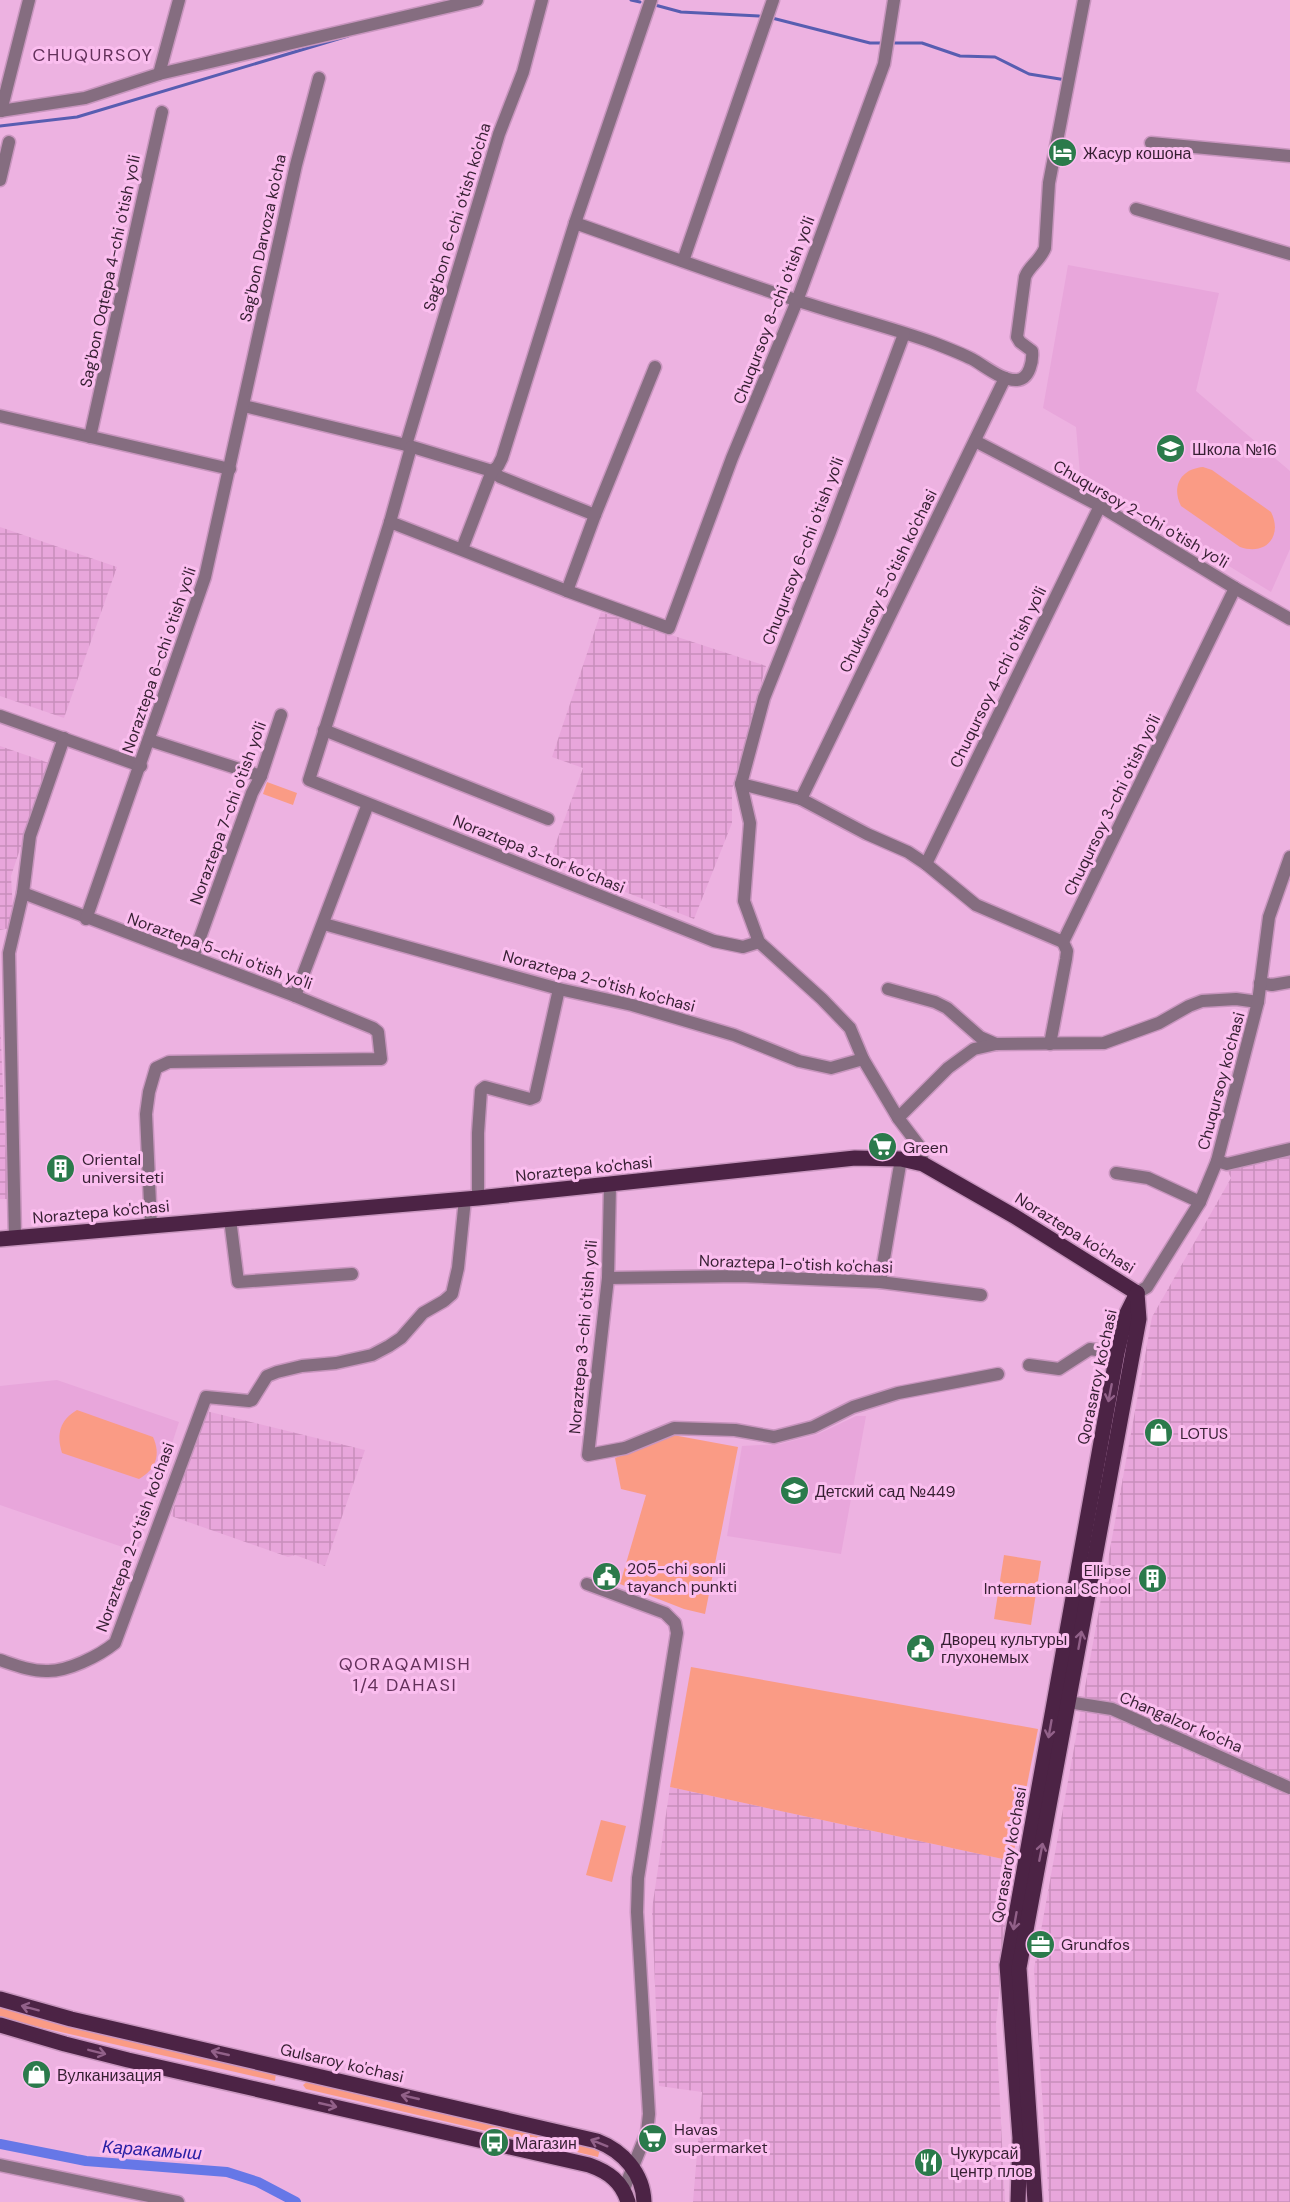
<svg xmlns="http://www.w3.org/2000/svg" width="1290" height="2202" viewBox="0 0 1290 2202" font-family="'DM Sans',sans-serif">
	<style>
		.built { fill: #e8a6db }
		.industrial { fill: url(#industrial-grid) }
		.green { fill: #fa9b85 }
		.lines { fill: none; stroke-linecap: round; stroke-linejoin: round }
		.stream { stroke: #585db1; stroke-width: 3 }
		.canal { stroke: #6677e7; stroke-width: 10 }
		.minor-casing { stroke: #c895be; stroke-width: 15 }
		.major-casing { stroke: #c895be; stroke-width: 18 }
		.minor { stroke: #856d80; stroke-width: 12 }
		.major { stroke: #4c2345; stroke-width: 15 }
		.oneway { stroke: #926189 }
		.labels { text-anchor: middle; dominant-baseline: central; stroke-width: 6; stroke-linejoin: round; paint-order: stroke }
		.poi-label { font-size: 16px; fill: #361f32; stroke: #fbbeef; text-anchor: start }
		.street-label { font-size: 16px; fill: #361f32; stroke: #fbbeef }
		.neighbourhood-label { font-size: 18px; letter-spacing: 1.5px; fill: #63315b; stroke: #fbbeef }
		.water-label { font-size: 18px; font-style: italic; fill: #2920a4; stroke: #fbbeef }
	</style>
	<defs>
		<pattern id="industrial-grid" width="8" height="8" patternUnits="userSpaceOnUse" patternTransform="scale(1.5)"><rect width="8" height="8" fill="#e8a6db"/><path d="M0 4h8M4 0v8" fill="none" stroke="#c88ebc"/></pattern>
	</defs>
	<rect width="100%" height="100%" fill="#edb2e1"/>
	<g class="built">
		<path d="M1068,265L1219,293L1196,391L1290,471V549L1271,592L1080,474L1076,427L1043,408Z"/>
		<path d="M57,1380L179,1422L137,1552L0,1505V1386Z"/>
		<path d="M856,1416H866L841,1554L727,1536L742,1446L780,1444L818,1434Z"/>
	</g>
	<g class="industrial">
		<path d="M0,527L117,567L64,718L0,696Z"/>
		<path d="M601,612L766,666L732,790V823L694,919L549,862L583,768L552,757Z"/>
		<path d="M0,746L49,763L11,876L13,910L10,928L0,930Z"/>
		<path d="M0,1021L8,1199H0Z"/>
		<path d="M1290,1156V2202H1049L1034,1969L1152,1317L1231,1178L1227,1170Z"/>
		<path d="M206,1411L365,1450L325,1566L295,1555L288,1557L171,1516Z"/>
		<path d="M670,1787L1012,1861L996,2024L1005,2202H693L702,2092L659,2086L652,1909Z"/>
	</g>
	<g class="green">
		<path d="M1203,467L1212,470L1271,512C1283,536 1266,556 1240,547L1181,506C1171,486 1181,469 1203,467Z"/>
		<path d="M267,782L297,793L293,805L263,794Z"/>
		<path d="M77,1410L153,1437C161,1455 156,1469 139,1479L62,1453C56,1434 60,1420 77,1410Z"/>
		<path d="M673,1435L738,1447L705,1614L684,1609L620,1584L646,1495L621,1489L615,1458Z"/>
		<path d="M1004,1555L1041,1561L1031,1625L994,1619Z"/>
		<path d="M691,1667L1038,1729L1012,1861L670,1787Z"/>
		<path d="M601,1820L626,1826L612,1882L586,1875Z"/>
		<path d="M0,2007L21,2013L276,2073L275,2081L17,2022L0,2016Z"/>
		<path d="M308,2081L600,2149L598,2157L306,2089L303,2085Z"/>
	</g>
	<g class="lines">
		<g class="stream">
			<path d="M631,0L640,2"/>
			<path d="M655,5L681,12L759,16"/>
			<path d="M772,18L870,43H881"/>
			<path d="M895,43H922L960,56L995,57L1029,74L1066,80"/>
			<path d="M0,126L77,117L348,36"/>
		</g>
		<path class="canal" d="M0,2144L86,2161L227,2172L258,2182L296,2202"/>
		<defs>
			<g id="minor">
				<path d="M159,74L179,0"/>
				<path d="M0,111L85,98L159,74L477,0"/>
				<path d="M1,111L29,0"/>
				<path d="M1151,143L1290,156"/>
				<path d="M0,180L9,142"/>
				<path d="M1136,209L1290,254"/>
				<path d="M575,223C649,249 724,277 799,301C844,316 890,327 934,343C947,348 960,353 972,359C985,366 1002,381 1017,380C1030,379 1033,360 1032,351L1020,342L1017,337L1025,277C1029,266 1040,261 1045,248L1049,183L1084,0"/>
				<path d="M683,261L773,0"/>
				<path d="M904,334L830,532L764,698L741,784L750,823L744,901L759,942L822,999L850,1028L863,1059L898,1118L920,1147L923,1164"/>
				<path d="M244,406L406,445L492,471L500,477L595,515"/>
				<path d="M0,416L230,469"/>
				<path d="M90,437L162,112"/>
				<path d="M975,441L1100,506L1235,588L1290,619"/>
				<path d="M406,445L499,134L523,72L542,0"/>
				<path d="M411,447L390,522L309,780L714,941L743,947L759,942"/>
				<path d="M390,522L567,591L669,628L732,458L797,301L884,64L894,0"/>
				<path d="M462,549L492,471L498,466L502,458L575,223L651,0"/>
				<path d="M567,591L595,515L655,367"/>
				<path d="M0,716L141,766"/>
				<path d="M324,730L548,819"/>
				<path d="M149,740L261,776"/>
				<path d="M741,784L801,799L867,834L908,852L926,864L976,905L1063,942"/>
				<path d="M801,799L1005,378"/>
				<path d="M926,864L1100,506"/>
				<path d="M23,893L295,996L373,1028L378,1032L381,1059L169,1062L156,1068L149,1092L146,1114L151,1226"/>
				<path d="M86,919L205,577L296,165L319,78"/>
				<path d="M324,924L559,989L632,1005L734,1035L799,1061L831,1068L863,1059"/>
				<path d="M193,957L252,793L261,776L281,715"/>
				<path d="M1260,983L1272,985L1290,982"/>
				<path d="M888,989L935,1002L947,1008L980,1037L996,1044"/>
				<path d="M295,996L368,804"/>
				<path d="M1050,1044L1066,959L1067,951L1063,942L1235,588"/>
				<path d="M898,1118L948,1068L974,1049L996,1044L1104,1043L1159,1023L1189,1006L1202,1001L1236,999L1258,1002"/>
				<path d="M1217,1161L1227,1164L1290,1149"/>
				<path d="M1116,1173L1148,1178L1200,1202"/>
				<path d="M610,1185L608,1278L588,1455L625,1448L674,1428L735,1430L774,1437L813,1427L853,1407L898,1393L998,1374"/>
				<path d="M478,1198V1133L481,1090L485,1087L530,1099L535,1097L559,989"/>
				<path d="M230,1219L238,1282L352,1274"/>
				<path d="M15,1238L9,953L23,893L30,836L64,738"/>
				<path d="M608,1278L740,1276L880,1282L981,1295"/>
				<path d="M880,1282L901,1159"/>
				<path d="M1137,1293L1147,1287L1200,1202L1217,1161L1258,1002L1269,917L1290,857"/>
				<path d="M1029,1365L1059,1369L1090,1349L1117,1353"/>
				<path d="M587,1584L665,1613L675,1623L677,1633L638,1878L637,1912L649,2114L647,2132L624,2189"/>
				<path d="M0,1660C15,1665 30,1671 46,1671C67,1672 99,1656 115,1643L206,1397L249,1401L252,1400L267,1376L277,1372L302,1366L336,1363L372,1355L389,1346L401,1338L423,1313L444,1301L452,1294L458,1268L465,1199"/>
				<path d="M1062,1701L1112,1709L1290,1788"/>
				<path d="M0,2165L178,2202"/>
			</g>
			<g id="major">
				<path d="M0,1239L478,1198L855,1158L901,1159L923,1164L1014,1216L1137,1293"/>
				<path d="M0,1999L71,2019L597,2141C623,2151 643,2173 644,2202"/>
				<path d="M0,2025L65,2044L128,2060L589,2165C609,2172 622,2182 628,2202"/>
				<path d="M1018,2202L1020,2138L1007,1965L1117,1353L1126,1315L1137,1293"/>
				<path d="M1035,2202L1019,1968L1139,1319L1137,1293"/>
			</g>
		</defs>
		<use href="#minor" class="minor-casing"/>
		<use href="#major" class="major-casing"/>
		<use href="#minor" class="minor"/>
		<use href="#major" class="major"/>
	</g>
	<defs><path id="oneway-shaft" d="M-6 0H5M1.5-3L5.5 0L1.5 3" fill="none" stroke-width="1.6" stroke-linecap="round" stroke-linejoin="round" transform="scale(1.5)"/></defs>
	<g class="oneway">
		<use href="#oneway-shaft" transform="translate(1110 1393) rotate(101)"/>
		<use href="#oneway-shaft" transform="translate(1080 1640) rotate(-80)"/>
		<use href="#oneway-shaft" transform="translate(1050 1729) rotate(100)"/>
		<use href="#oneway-shaft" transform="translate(1041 1852) rotate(-79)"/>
		<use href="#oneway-shaft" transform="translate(1015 1921) rotate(100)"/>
		<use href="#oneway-shaft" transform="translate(30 2008) rotate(-165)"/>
		<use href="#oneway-shaft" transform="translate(97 2052) rotate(14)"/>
		<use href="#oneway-shaft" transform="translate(220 2053) rotate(-167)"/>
		<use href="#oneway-shaft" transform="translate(410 2097) rotate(-167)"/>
		<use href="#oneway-shaft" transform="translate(328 2105) rotate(13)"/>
		<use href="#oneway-shaft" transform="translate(599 2143) rotate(-158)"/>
	</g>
	<defs>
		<symbol id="hotel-disc" viewBox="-11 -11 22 22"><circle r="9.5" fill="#2b7a4b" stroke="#fbbeef"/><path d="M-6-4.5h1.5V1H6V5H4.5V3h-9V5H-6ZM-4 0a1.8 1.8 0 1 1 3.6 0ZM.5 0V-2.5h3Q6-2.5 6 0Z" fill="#fff"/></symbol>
		<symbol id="school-disc" viewBox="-11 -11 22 22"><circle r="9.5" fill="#2b7a4b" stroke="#fbbeef"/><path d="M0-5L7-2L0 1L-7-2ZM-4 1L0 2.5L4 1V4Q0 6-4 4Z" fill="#fff"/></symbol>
		<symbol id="supermarket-disc" viewBox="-11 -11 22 22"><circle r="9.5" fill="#2b7a4b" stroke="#fbbeef"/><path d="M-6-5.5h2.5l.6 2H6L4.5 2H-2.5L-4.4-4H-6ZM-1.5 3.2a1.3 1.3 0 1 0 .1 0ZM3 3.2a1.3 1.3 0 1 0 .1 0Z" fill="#fff"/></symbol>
		<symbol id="building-disc" viewBox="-11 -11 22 22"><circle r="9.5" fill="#2b7a4b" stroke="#fbbeef"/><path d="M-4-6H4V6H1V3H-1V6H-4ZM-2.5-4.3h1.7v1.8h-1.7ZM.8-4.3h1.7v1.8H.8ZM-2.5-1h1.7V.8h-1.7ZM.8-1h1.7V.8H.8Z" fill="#fff"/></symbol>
		<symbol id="shop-disc" viewBox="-11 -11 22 22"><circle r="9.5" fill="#2b7a4b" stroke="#fbbeef"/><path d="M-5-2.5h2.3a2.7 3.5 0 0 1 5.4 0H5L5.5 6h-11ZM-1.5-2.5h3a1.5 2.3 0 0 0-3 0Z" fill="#fff"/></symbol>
		<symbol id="civic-disc" viewBox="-11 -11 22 22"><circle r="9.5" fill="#2b7a4b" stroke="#fbbeef"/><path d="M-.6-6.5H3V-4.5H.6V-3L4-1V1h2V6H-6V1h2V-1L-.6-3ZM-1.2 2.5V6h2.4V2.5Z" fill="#fff"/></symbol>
		<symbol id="office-disc" viewBox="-11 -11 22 22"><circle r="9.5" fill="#2b7a4b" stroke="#fbbeef"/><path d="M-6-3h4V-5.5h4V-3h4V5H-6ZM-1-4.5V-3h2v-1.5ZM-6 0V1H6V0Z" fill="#fff"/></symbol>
		<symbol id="bus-disc" viewBox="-11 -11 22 22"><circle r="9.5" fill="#2b7a4b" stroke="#fbbeef"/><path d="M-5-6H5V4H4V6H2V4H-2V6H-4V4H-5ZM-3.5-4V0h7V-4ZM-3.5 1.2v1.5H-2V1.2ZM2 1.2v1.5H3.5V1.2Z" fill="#fff"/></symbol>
		<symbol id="restaurant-disc" viewBox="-11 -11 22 22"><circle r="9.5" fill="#2b7a4b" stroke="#fbbeef"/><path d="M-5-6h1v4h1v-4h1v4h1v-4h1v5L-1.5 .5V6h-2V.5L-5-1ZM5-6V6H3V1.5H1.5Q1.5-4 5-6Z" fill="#fff"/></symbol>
	</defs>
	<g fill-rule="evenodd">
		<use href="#hotel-disc" x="1046" y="136" width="33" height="33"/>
		<use href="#school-disc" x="1154" y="432" width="33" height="33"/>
		<use href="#supermarket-disc" x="866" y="1130" width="33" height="33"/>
		<use href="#building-disc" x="44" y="1152" width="33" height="33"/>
		<use href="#shop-disc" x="1142" y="1416" width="33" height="33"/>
		<use href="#school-disc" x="778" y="1474" width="33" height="33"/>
		<use href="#civic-disc" x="590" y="1560" width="33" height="33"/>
		<use href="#building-disc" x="1136" y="1562" width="33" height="33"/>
		<use href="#civic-disc" x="904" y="1632" width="33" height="33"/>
		<use href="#office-disc" x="1024" y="1928" width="33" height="33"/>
		<use href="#shop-disc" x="20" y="2058" width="33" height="33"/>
		<use href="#supermarket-disc" x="636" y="2122" width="33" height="33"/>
		<use href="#bus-disc" x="478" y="2126" width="33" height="33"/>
		<use href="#restaurant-disc" x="912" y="2146" width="33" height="33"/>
	</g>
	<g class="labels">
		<g class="poi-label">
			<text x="1083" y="153">Жасур кошона</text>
			<text x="1192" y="449">Школа №16</text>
			<text x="903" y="1147">Green</text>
			<text x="82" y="1159">Oriental<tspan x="82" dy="18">universiteti</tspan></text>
			<text x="1180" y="1433">LOTUS</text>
			<text x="815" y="1491">Детский сад №449</text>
			<text x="627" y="1568">205-chi sonli<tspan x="627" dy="18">tayanch punkti</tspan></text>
			<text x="1131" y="1570" text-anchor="end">Ellipse<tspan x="1131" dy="18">International School</tspan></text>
			<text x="941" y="1639">Дворец культуры<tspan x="941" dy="18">глухонемых</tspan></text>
			<text x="1061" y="1944">Grundfos</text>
			<text x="57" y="2075">Вулканизация</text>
			<text x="674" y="2129">Havas<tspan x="674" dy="18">supermarket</tspan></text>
			<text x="515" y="2143">Магазин</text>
			<text x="950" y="2153">Чукурсай<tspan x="950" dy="18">центр плов</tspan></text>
		</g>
		<g class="street-label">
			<text transform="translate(457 217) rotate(-73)">Sag'bon 6-chi o'tish ko'cha</text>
			<text transform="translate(263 238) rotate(-78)">Sag'bon Darvoza ko'cha</text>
			<text transform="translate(110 271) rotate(-78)">Sag'bon Oqtepa 4-chi o'tish yo'li</text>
			<text transform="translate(774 310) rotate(-69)">Chuqursoy 8-chi o'tish yo'li</text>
			<text transform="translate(1141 514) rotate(30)">Chuqursoy 2-chi o'tish yo'li</text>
			<text transform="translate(803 551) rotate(-69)">Chuqursoy 6-chi o'tish yo'li</text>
			<text transform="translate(888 581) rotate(-64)">Chukursoy 5-o'tish ko'chasi</text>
			<text transform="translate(159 660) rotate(-71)">Noraztepa 6-chi o'tish yo'li</text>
			<text transform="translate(998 677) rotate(-64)">Chuqursoy 4-chi o'tish yo'li</text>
			<text transform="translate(1112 805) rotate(-64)">Chuqursoy 3-chi o'tish yo'li</text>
			<text transform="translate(228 813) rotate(-70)">Noraztepa 7-chi o'tish yo'li</text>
			<text transform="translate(539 854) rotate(22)">Noraztepa 3-tor ko‘chasi</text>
			<text transform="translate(220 951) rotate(20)">Noraztepa 5-chi o'tish yo'li</text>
			<text transform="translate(599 981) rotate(15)">Noraztepa 2-o'tish ko'chasi</text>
			<text transform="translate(1221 1081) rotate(-75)">Chuqursoy ko'chasi</text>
			<text transform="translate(584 1169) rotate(-6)">Noraztepa ko'chasi</text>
			<text transform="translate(101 1212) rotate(-5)">Noraztepa ko'chasi</text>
			<text transform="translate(1075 1233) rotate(32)">Noraztepa ko'chasi</text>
			<text transform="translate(796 1264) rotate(2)">Noraztepa 1-o'tish ko'chasi</text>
			<text transform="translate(583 1337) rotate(-85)">Noraztepa 3-chi o'tish yo'li</text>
			<text transform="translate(1097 1377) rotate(-78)">Qorasaroy ko'chasi</text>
			<text transform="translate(135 1537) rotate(-70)">Noraztepa 2-oʻtish ko'chasi</text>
			<text transform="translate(1181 1722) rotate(23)">Changalzor ko'cha</text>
			<text transform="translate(1009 1855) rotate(-80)">Qorasaroy ko'chasi</text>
			<text transform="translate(342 2063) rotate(13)">Gulsaroy ko'chasi</text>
		</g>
		<g class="neighbourhood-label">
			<text x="93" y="55">CHUQURSOY</text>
			<text x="405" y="1664">QORAQAMISH<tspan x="405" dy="21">1/4 DAHASI</tspan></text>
		</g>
		<g class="water-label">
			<text transform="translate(152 2150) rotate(4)">Каракамыш</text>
		</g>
	</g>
</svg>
